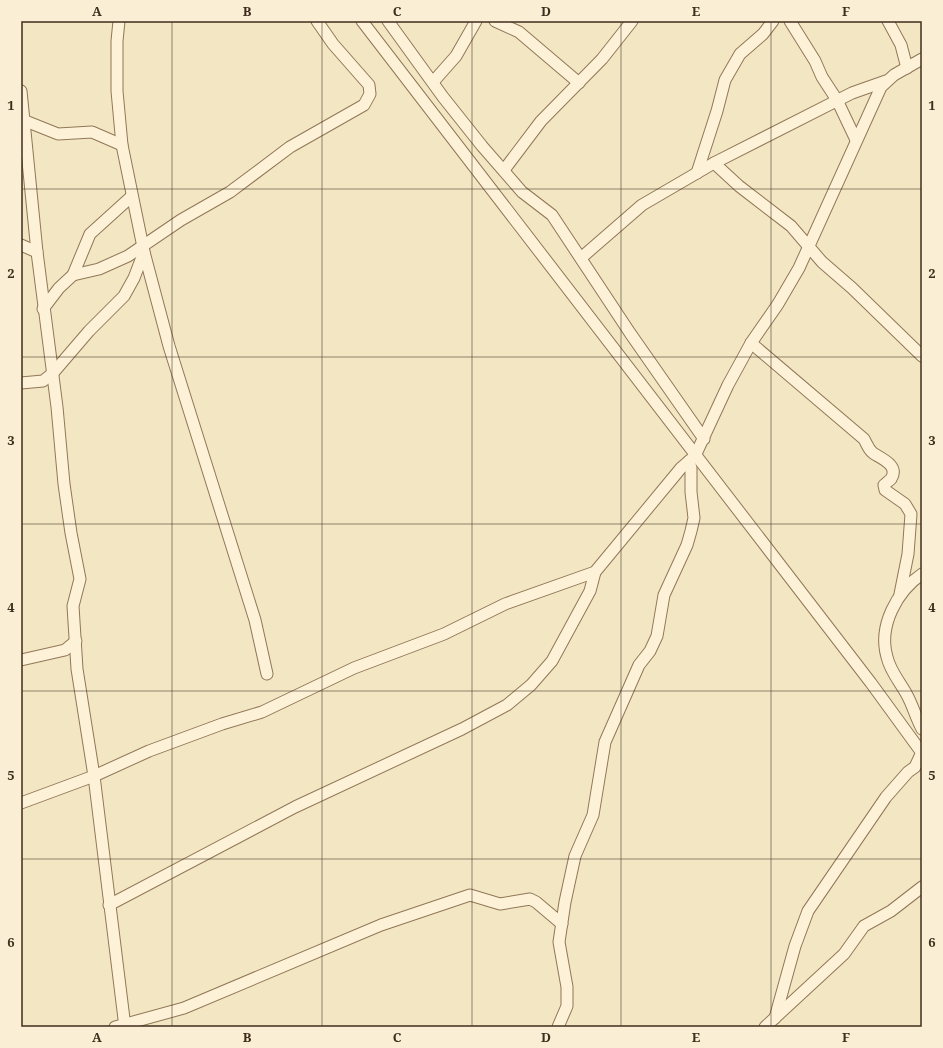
<svg xmlns="http://www.w3.org/2000/svg" width="943" height="1048" viewBox="0 0 943 1048" font-family="'Noto Serif',serif">
	<style>
		.lines { fill: none; stroke-linecap: round; stroke-linejoin: round }
		.minor-casing { stroke: #917757; stroke-width: 13 }
		.minor { stroke: #fdf2d8; stroke-width: 11 }
		.grid { fill: none; stroke: #3f2e1d; stroke-width: 1; stroke-opacity: 0.55 }
		.neatline { fill: none; stroke: #3f2e1d; stroke-width: 1.5 }
		.grid-label { font-size: 13px; text-anchor: middle; font-weight: bold; fill: #3f2e1d }
	</style>
	<rect width="100%" height="100%" fill="#f3e6c3"/>
	<g class="lines">
		<defs>
			<g id="minor">
				<path d="M119,21L117,41V91L122,145L144,252L169,346L255,620L267,674"/>
				<path d="M362,21L871,683L922,753"/>
				<path d="M388,21L443,97L482,146L522,192L552,215L630,333L704,439"/>
				<path d="M495,21L519,32L579,83"/>
				<path d="M790,21L815,61L822,77L837,100L856,140"/>
				<path d="M888,21L901,45L907,68"/>
				<path d="M433,82L456,56L476,21"/>
				<path d="M21,91L37,252L57,407L64,484L71,533L80,579L73,606L77,669L94,776L125,1027"/>
				<path d="M23,120L58,134L92,132L122,145"/>
				<path d="M714,163L739,186L791,226L822,262L852,288L922,356"/>
				<path d="M504,170L541,121L602,59L632,21"/>
				<path d="M697,173L717,111L725,80L740,54L763,34L773,21"/>
				<path d="M21,245L37,252"/>
				<path d="M581,258L642,205L714,163L852,93L886,81"/>
				<path d="M73,275L99,269L128,256L181,220L230,192L290,147L364,105L370,94L369,85L333,44L317,21"/>
				<path d="M43,309L59,288L73,275L90,234L132,196"/>
				<path d="M751,343L864,439C867,444 868,449 873,453C880,458 900,465 891,479C889,481 886,483 884,485L885,490L905,504L911,514L908,554L900,594"/>
				<path d="M21,383L43,381L53,373L89,331L124,296L134,278L144,252"/>
				<path d="M922,574C897,591 878,626 887,657C890,671 900,682 907,695C913,706 916,718 922,729"/>
				<path d="M21,660L65,650L76,641"/>
				<path d="M21,803L94,776L149,751L222,724L262,712L354,668L444,634L505,604L595,572L681,468L695,456L728,385L751,343L778,304L799,268L881,87L894,75L922,59"/>
				<path d="M109,905L295,807L462,729L507,705L531,685L552,661L590,591L595,572"/>
				<path d="M775,1018L795,946L808,911L886,797L908,772L915,767L922,752"/>
				<path d="M115,1027L184,1008L381,925L470,895L500,904L530,899L536,902L562,924"/>
				<path d="M558,1027L567,1006V987L559,942L565,902L575,856L593,815L605,742L639,665L650,651L657,636L664,595L687,545L691,531L694,518L691,492V468L689,461"/>
				<path d="M765,1027L844,954L864,926L891,911L922,887"/>
			</g>
		</defs>
		<use href="#minor" class="minor-casing"/>
		<use href="#minor" class="minor"/>
	</g>
	<path class="grid" d="M172,21V1027M322,21V1027M472,21V1027M621,21V1027M771,21V1027M21,189H922M21,357H922M21,524H922M21,691H922M21,859H922"/>
	<rect width="943" height="1048" fill="none" stroke="#faefd4" stroke-width="44"/>
	<rect x="22" y="22" width="899" height="1004" class="neatline"/>
	<g class="grid-label">
		<text x="97" y="16">A</text>
		<text x="247" y="16">B</text>
		<text x="397" y="16">C</text>
		<text x="546" y="16">D</text>
		<text x="696" y="16">E</text>
		<text x="846" y="16">F</text>
		<text x="11" y="110">1</text>
		<text x="932" y="110">1</text>
		<text x="11" y="278">2</text>
		<text x="932" y="278">2</text>
		<text x="11" y="445">3</text>
		<text x="932" y="445">3</text>
		<text x="11" y="612">4</text>
		<text x="932" y="612">4</text>
		<text x="11" y="780">5</text>
		<text x="932" y="780">5</text>
		<text x="11" y="947">6</text>
		<text x="932" y="947">6</text>
		<text x="97" y="1042">A</text>
		<text x="247" y="1042">B</text>
		<text x="397" y="1042">C</text>
		<text x="546" y="1042">D</text>
		<text x="696" y="1042">E</text>
		<text x="846" y="1042">F</text>
	</g>
</svg>
